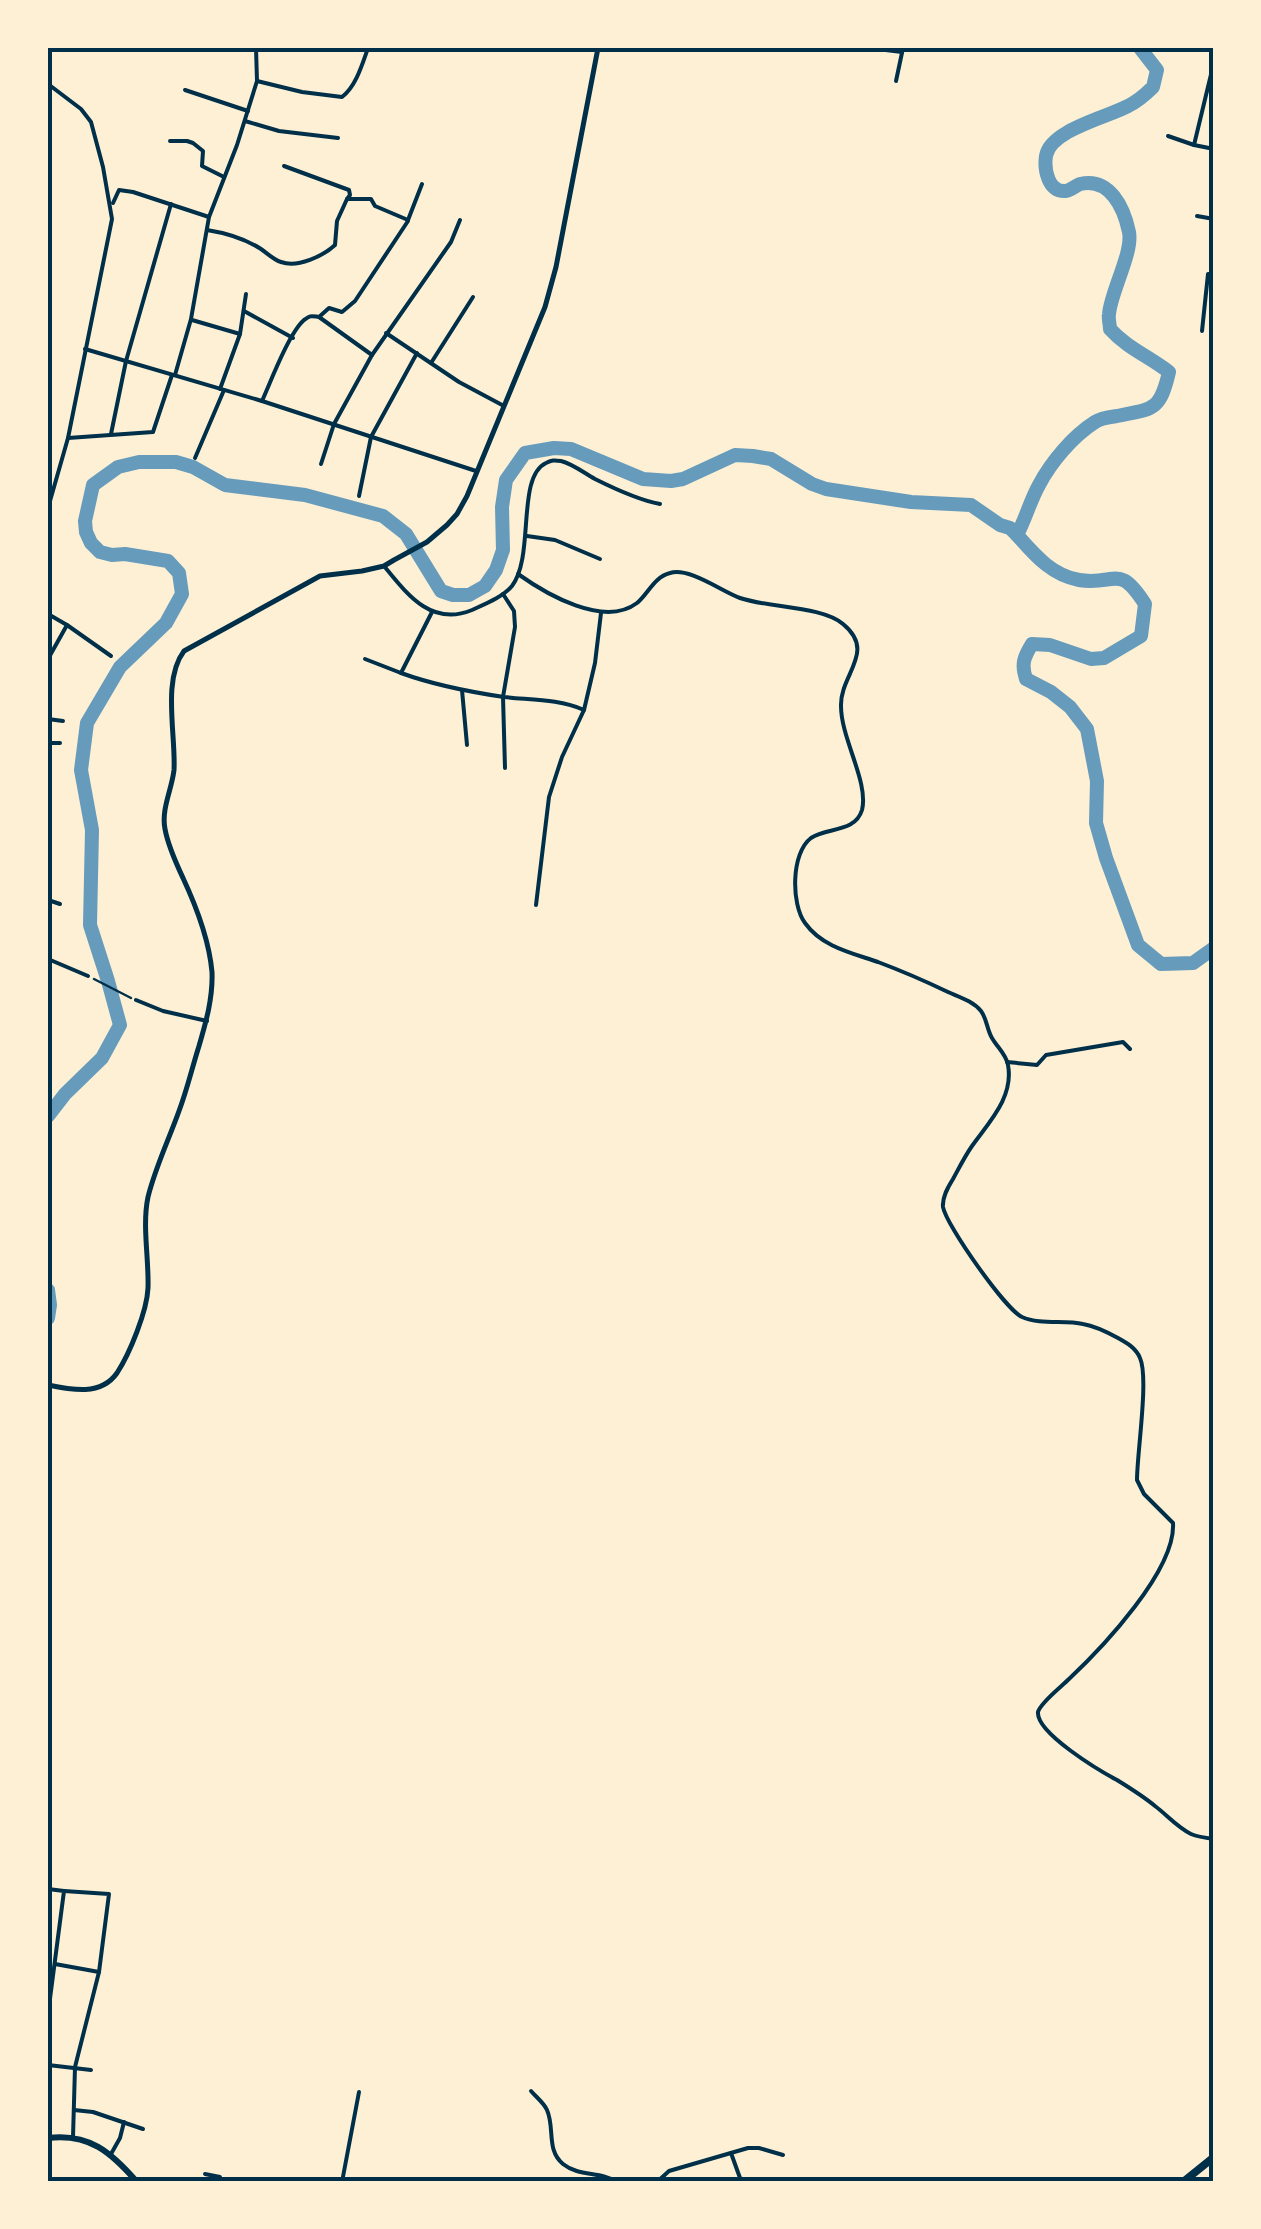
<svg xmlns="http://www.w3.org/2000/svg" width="1261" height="2229" viewBox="0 0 1261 2229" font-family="'Exo 2',sans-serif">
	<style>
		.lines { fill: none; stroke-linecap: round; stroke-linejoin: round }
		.river { stroke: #669bbc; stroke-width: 14 }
		.path { stroke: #003049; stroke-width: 2.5 }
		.minor { stroke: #003049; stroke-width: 4 }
		.tertiary { stroke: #003049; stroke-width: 5 }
		.secondary { stroke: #003049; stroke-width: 6 }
		.trunk { stroke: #003049; stroke-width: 8 }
		.neatline { fill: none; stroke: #003049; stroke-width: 4 }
	</style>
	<rect width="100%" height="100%" fill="#fdf0d5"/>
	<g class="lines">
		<g class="river">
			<path d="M1017,535C1034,554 1051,575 1079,580C1116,586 1118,562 1145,604L1141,636L1104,658L1091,659L1050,645L1032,644C1024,657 1021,664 1026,679L1051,692L1070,707L1087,729L1097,781L1096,823L1106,858L1138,945L1161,964L1193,963L1214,948"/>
			<path d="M48,1116L65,1094L102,1058L120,1025L108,981L90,925L92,830L81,770L87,723L120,667L166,623L182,594L179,573L168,561L125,554L112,555L100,552L91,543L86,532L85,521L93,485L118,467L139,462H176L193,467L225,485L305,495L383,516L406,534L441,591L453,595H469L485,586L496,570L503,550L502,507L506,480L525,453L554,448L571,449L643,479L671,481L683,479L735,455L753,456L771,459L812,484L826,489L911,502L971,505L1000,525L1010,528L1017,535C1026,518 1030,501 1039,485C1051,462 1073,436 1095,422C1101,418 1110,417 1117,416C1153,409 1160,411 1169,372C1150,357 1127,348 1110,329C1110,324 1108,319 1109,314C1111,291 1133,253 1129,232C1124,208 1110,177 1080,184C1075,186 1071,190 1066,191C1048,193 1044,169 1046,156C1050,130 1108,117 1128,106C1138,101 1146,94 1153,87L1157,70L1140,48"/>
			<path d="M48,1290L50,1305L48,1318"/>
		</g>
		<path class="path" d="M94,979L131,998"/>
		<g class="minor">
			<path d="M869,48L902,52"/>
			<path d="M1214,62L1194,145L1214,149"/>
			<path d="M257,81L302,92L342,97C356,86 362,65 368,48"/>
			<path d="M896,81L903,48"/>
			<path d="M48,84L81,109L91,122L103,167L112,219L68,438L48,508"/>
			<path d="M185,90L248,111"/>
			<path d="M245,121L279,131L338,138"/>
			<path d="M1168,136L1194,145"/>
			<path d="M170,141H187L193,143L203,151L202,166L224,177"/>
			<path d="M284,166L349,190L350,195L347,199"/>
			<path d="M113,203L119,190L133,192L209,217"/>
			<path d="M1197,216L1214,219"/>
			<path d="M207,230C226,233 244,238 261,249C267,253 274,260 281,262C298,268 323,256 335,245L337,221L347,199H371L375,206L408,220L422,184"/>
			<path d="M244,311L293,338"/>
			<path d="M319,317L329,308L342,312L355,301L408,221"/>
			<path d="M192,320L240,334"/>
			<path d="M1202,331L1208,274L1214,275"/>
			<path d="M386,333L459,382L504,406"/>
			<path d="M85,349L262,401L476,471"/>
			<path d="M431,363L473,297"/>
			<path d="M175,375L191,319L209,217L237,145L257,81L256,48"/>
			<path d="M220,389L240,334L246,294"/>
			<path d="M262,401C271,381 289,333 304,320C311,315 311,316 319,317L372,355L451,242L460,220"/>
			<path d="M111,434L126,361L171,204"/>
			<path d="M68,438L153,432L172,375"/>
			<path d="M195,458L224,390"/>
			<path d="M321,464L334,424L372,355"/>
			<path d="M359,496L371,437L417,353"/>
			<path d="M527,536L555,540L600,559"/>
			<path d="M384,566C407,594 431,627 472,610C485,604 503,597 512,586C535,556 516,477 546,463C552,460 554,460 561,461C573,464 584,473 595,479C615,489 638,500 660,504"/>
			<path d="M518,574C546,594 604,628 637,603C648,594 654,577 670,573C689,567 721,591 740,598C769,608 822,606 843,624C877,652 840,674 841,706C841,739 869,782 862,810C855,833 827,827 811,838C791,853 791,904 805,923C822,947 852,953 878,962C902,971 925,981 948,992C959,997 973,1001 981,1011C987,1019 987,1030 992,1038C997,1047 1006,1054 1008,1065C1014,1097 989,1122 972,1146C965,1156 959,1168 953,1179C948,1187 942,1197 943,1207C946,1225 1006,1310 1022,1317C1040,1325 1064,1320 1083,1324C1095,1326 1107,1332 1118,1338C1127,1343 1136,1348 1140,1358C1149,1378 1137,1453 1137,1480L1144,1494L1173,1523C1176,1570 1102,1648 1069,1679C1062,1686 1040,1703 1038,1712C1036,1733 1100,1771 1117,1780C1130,1788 1143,1796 1155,1806C1167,1815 1177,1827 1191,1834C1198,1837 1206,1838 1214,1839"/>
			<path d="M503,594L514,611L515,627L503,697L505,768"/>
			<path d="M432,612L401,673C434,685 470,692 504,697C531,700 559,699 584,710L595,663L601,613"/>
			<path d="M48,614L67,625L111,656"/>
			<path d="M48,659L67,625"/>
			<path d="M365,659L401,673"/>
			<path d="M462,690L467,745"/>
			<path d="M48,719L63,721"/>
			<path d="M48,743H60"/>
			<path d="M48,900L60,904"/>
			<path d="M536,905L549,797L562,757L584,710"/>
			<path d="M48,959L88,976"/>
			<path d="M136,1000L163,1011L207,1021"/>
			<path d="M1007,1062L1037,1065L1046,1055L1123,1042L1130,1049"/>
			<path d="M48,1889L64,1891L48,2014"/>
			<path d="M64,1891L109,1894L99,1972L75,2067L73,2137"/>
			<path d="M55,1964L99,1972"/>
			<path d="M48,2065L91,2070"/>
			<path d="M531,2091C536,2097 544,2103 547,2110C555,2128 546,2150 563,2164C579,2177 601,2171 617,2182"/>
			<path d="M74,2110L93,2112L143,2129"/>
			<path d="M731,2153L740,2178L749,2182"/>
			<path d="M111,2154L120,2138L124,2122"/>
			<path d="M205,2174L220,2177V2182"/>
			<path d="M342,2182L359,2092"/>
			<path d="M657,2182L669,2171L748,2148H759L783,2155"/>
		</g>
		<path class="tertiary" d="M48,1385C72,1390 101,1396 117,1373C130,1353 147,1311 148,1288C149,1258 142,1226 148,1197C155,1168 169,1139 179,1111C187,1090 192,1068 199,1046C206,1022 213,998 212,972C209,939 197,908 183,878C176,863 168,846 165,829C161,809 172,789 174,770C176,735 162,680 184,651L320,576L362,571L384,566L394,560L427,542L447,525L457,514L467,496L545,307L556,267L598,48"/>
		<path class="secondary" d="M48,2138C89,2133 111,2152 137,2182"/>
		<path class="trunk" d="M1183,2182L1214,2157"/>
	</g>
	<rect width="1261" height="2229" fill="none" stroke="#fdf0d5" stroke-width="100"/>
	<rect x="50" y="50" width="1161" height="2129" class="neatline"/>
</svg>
